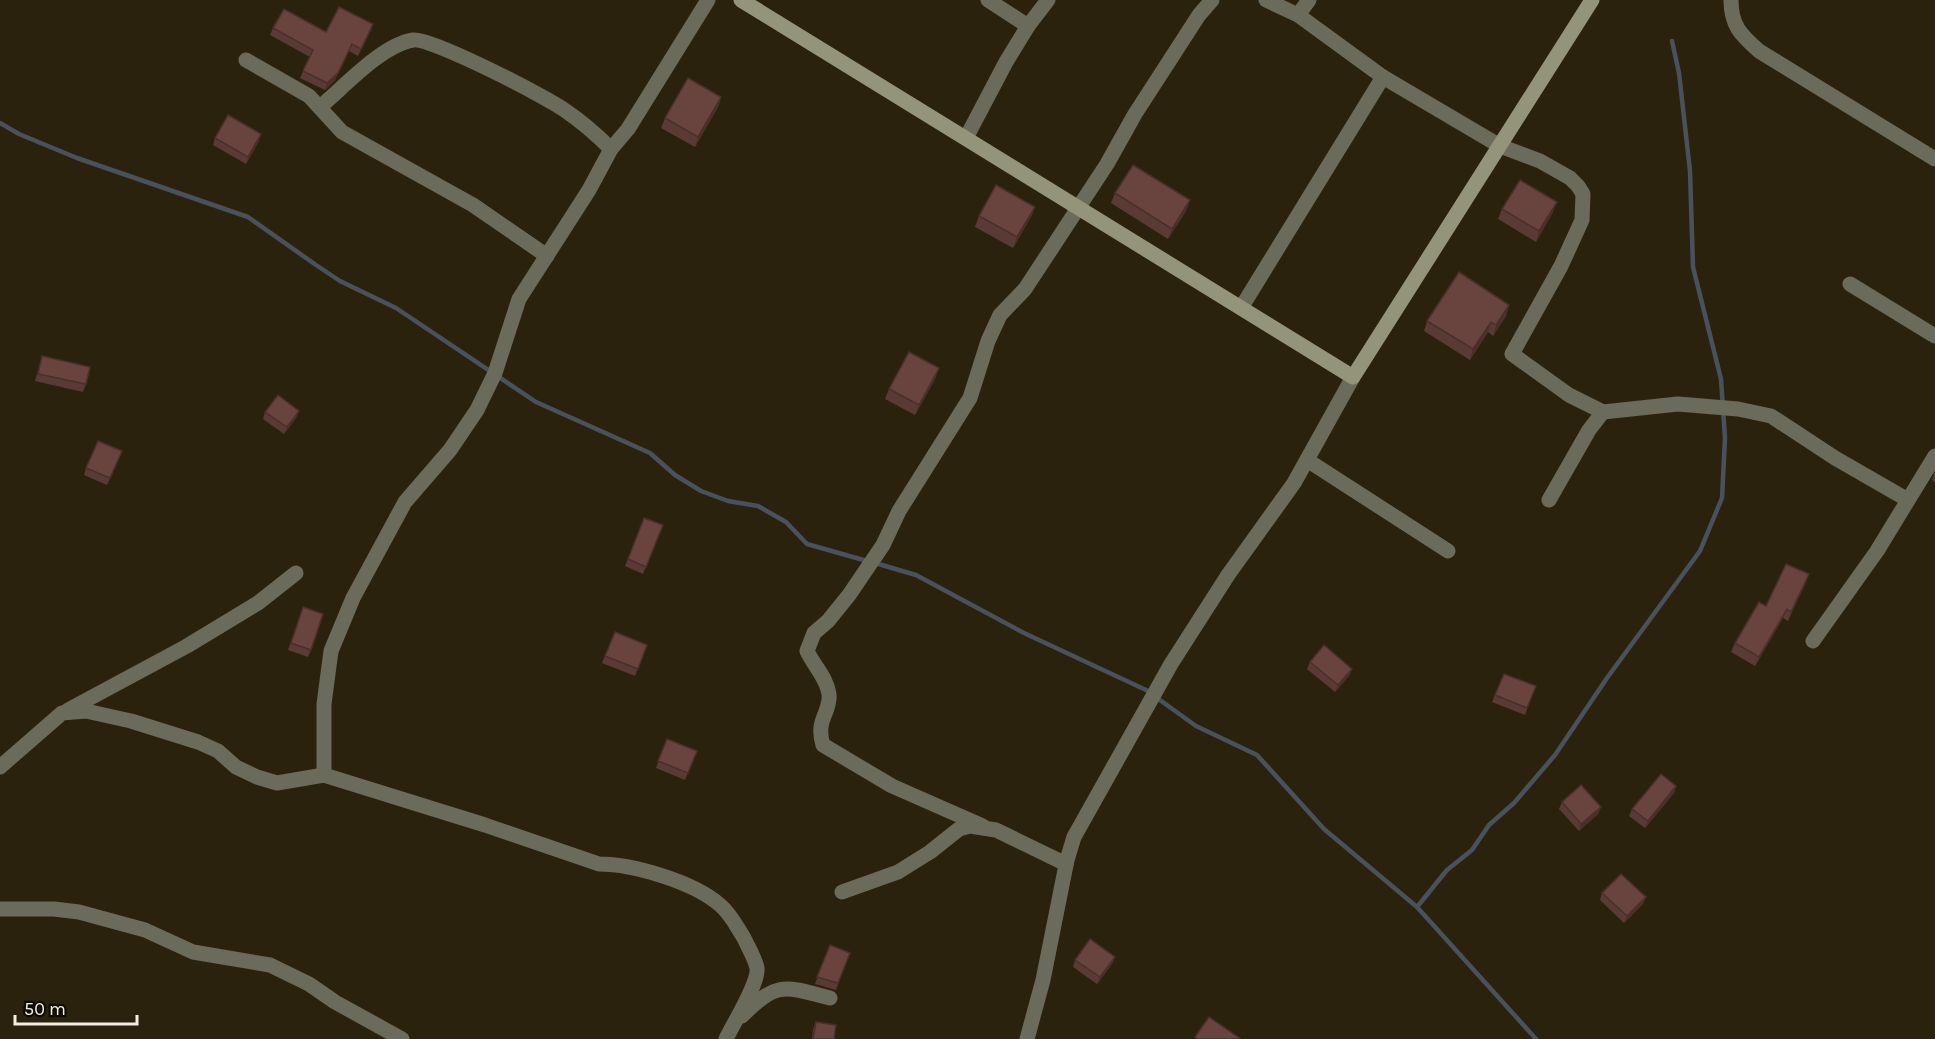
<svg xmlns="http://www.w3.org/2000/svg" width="1935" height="1039" viewBox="0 0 1935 1039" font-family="Karla,sans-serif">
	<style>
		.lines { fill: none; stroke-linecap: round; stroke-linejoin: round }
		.stream { stroke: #49515d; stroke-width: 4.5 }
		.street { stroke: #6b6b5b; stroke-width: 15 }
		.secondary { stroke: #93947a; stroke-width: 15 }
		.wall { fill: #5a3a35 }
		.shaded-wall { fill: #4a2f2b }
		.building { fill: #69433e; stroke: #4a2f2b; stroke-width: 1.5 }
	</style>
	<rect width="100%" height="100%" fill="#2b220e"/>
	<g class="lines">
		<g class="stream">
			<path d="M0,123L19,134L77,158L248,217L316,265L340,281L396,308L536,402L650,453L675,475L701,491L728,501L758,506L786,522L807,544L867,561"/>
			<path d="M875,563L916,575L1024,633L1146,690L1196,726L1257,755L1324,829L1417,907L1536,1039"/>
			<path d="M1417,907L1447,870L1472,850L1489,825L1514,803L1555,755L1607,678L1700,551L1722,498L1725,438L1721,379L1693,267L1690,171L1679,73L1672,41"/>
		</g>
		<g class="street">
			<path d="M1266,0L1298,15"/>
			<path d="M1309,0L1298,15L1383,77L1500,146L1540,161L1570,178L1578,186L1583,194L1582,220L1561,266L1512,354L1569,395L1603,412"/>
			<path d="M1731,0C1731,26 1741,35 1759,51L1935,159"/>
			<path d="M1028,26L1048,0"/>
			<path d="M246,60L309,96L342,132L473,205L547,256"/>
			<path d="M321,106C345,86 382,45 413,40C430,37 547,97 566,111C582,122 597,135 611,149"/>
			<path d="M966,138L1006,62L1028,26L988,0"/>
			<path d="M1850,284L1935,336"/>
			<path d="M1241,308L1383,77"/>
			<path d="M1307,460L1448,551"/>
			<path d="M1549,500L1589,430L1603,412L1678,404L1738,409L1771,416L1835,458L1908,500"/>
			<path d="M1813,641L1877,551L1935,456"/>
			<path d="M68,710L187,646L258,603L296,573"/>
			<path d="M0,767L62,713L86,711L131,721L198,742L218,751L236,767L257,777L277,783L324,775L485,825L599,864C633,864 694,882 720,905C730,913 737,927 744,938C748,947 755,958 757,968C759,983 733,1024 726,1039"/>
			<path d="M324,775V704L331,651L353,598L405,502L450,450L477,410L495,373L519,299L589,190L611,149L628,129L708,0"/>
			<path d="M983,826L892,786L823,745C815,719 831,713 829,694C827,678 814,666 807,651L814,633L828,621L849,595L883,545L899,511L970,398L988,341L1000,315L1025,289L1107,164L1135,114L1199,15L1212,0"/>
			<path d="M842,892L898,872L930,852L959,829L970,826L996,830L1066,864"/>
			<path d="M0,909H54L79,912L145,930L193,952L270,965L309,984L335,1002L402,1039"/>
			<path d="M742,1016C777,981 784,986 830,998"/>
			<path d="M1027,1039L1043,980L1067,860L1074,837L1171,664L1228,575L1294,483L1353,377"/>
		</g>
		<path class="secondary" d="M741,0L1353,377L1592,0"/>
	</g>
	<g class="wall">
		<path d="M373,24L358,56L349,51L335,80L325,90L300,78L310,57L270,35L273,28L326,32Z"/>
		<path d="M721,97L718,107L695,147L661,128L665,118Z"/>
		<path d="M215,138L259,141L246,164L213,145Z"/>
		<path d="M1115,193L1190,200L1186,211L1168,239L1111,203Z"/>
		<path d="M1035,207L1031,217L1013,248L975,227L979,216Z"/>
		<path d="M1502,209L1553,212L1536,242L1498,219Z"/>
		<path d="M1509,305L1506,316L1493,336L1488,332L1470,360L1424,331L1427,321Z"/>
		<path d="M42,356L86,384L83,392L35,381Z"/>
		<path d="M939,368L935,379L915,415L885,399L889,389Z"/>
		<path d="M299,411L296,418L284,434L263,419L265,412Z"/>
		<path d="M122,451L107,485L84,475L86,468Z"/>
		<path d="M1935,471V483L1932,480Z"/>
		<path d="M644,518L663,525L643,574L625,566Z"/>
		<path d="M1809,574L1788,621L1783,618L1755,666L1731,652L1735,643L1766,606Z"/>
		<path d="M303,607L311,650L308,657L288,650Z"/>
		<path d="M615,632L647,645L635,676L602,663Z"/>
		<path d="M1310,662L1352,669L1349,676L1335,692L1307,669Z"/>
		<path d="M1504,674L1536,686L1525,715L1492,702Z"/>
		<path d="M667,739L697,751L685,780L656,768Z"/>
		<path d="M1676,786L1674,793L1645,828L1629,816L1632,809Z"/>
		<path d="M1562,802L1601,807L1598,814L1579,831L1559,809Z"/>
		<path d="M1602,893L1643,904L1624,923L1600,900Z"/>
		<path d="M830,945L850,953L836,990L815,984Z"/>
		<path d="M1115,957L1112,964L1097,984L1073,967L1075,960Z"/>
		<path d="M816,1022L834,1039H812L813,1029Z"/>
	</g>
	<g class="shaded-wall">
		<path d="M373,24L371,31L358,56L361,49Z"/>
		<path d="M352,44L335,80L325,90L327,83Z"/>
		<path d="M721,97L718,107L695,147L698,137Z"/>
		<path d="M261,134L259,141L246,164L248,157Z"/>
		<path d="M1190,200L1186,211L1168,239L1172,229Z"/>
		<path d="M1557,202L1553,212L1536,242L1539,231Z"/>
		<path d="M1035,207L1031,217L1013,248L1017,237Z"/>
		<path d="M1509,305L1506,316L1493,336L1496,325Z"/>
		<path d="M1491,322L1488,332L1470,360L1473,349Z"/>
		<path d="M939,368L935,379L915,415L919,405Z"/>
		<path d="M299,411L296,418L284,434L287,427Z"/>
		<path d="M1809,574L1806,583L1788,621L1791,612Z"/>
		<path d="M1787,609L1783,618L1755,666L1759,657Z"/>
		<path d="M1352,669L1349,676L1335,692L1338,685Z"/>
		<path d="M1676,786L1674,793L1645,828L1648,821Z"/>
		<path d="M1601,807L1598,814L1579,831L1581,824Z"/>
		<path d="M1646,897L1643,904L1624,923L1627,916Z"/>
		<path d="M1115,957L1112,964L1097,984L1100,977Z"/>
	</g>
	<g class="building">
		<path d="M339,7L373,24L361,49L352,44L338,73L327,83L303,71L313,50L273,28L284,9L326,32Z"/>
		<path d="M688,78L721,97L698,137L665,118Z"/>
		<path d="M228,115L261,134L248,157L215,138Z"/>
		<path d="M1133,165L1190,200L1172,229L1115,193Z"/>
		<path d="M1520,180L1557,202L1539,231L1502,209Z"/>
		<path d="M996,185L1035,207L1017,237L979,216Z"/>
		<path d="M1459,272L1509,305L1496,325L1491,322L1473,349L1427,321Z"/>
		<path d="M909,352L939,368L919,405L889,389Z"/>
		<path d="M42,356L90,367L86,384L38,374Z"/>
		<path d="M278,395L299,411L287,427L265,412Z"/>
		<path d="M98,441L122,451L110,478L86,468Z"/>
		<path d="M644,518L663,525L646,567L628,559Z"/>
		<path d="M1786,564L1809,574L1791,612L1787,609L1759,657L1735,643L1759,602L1766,606Z"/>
		<path d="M303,607L323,614L311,650L291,643Z"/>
		<path d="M615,632L647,645L638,669L605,656Z"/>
		<path d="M1324,645L1352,669L1338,685L1310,662Z"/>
		<path d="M1504,674L1536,686L1527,708L1495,695Z"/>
		<path d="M667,739L697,751L688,773L658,761Z"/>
		<path d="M1661,774L1676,786L1648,821L1632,809Z"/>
		<path d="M1581,785L1601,807L1581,824L1562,802Z"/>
		<path d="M1621,874L1646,897L1627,916L1602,893Z"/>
		<path d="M1090,939L1115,957L1100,977L1075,960Z"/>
		<path d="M830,945L850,953L838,983L817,977Z"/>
		<path d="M1209,1017L1241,1039H1198L1195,1037Z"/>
		<path d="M816,1022L836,1025L834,1039H813Z"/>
	</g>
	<path d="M15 1015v9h122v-9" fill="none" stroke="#f4eee1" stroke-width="3"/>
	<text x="24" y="1015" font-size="18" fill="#f4eee1" stroke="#100c05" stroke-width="4.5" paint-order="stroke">50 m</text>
</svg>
